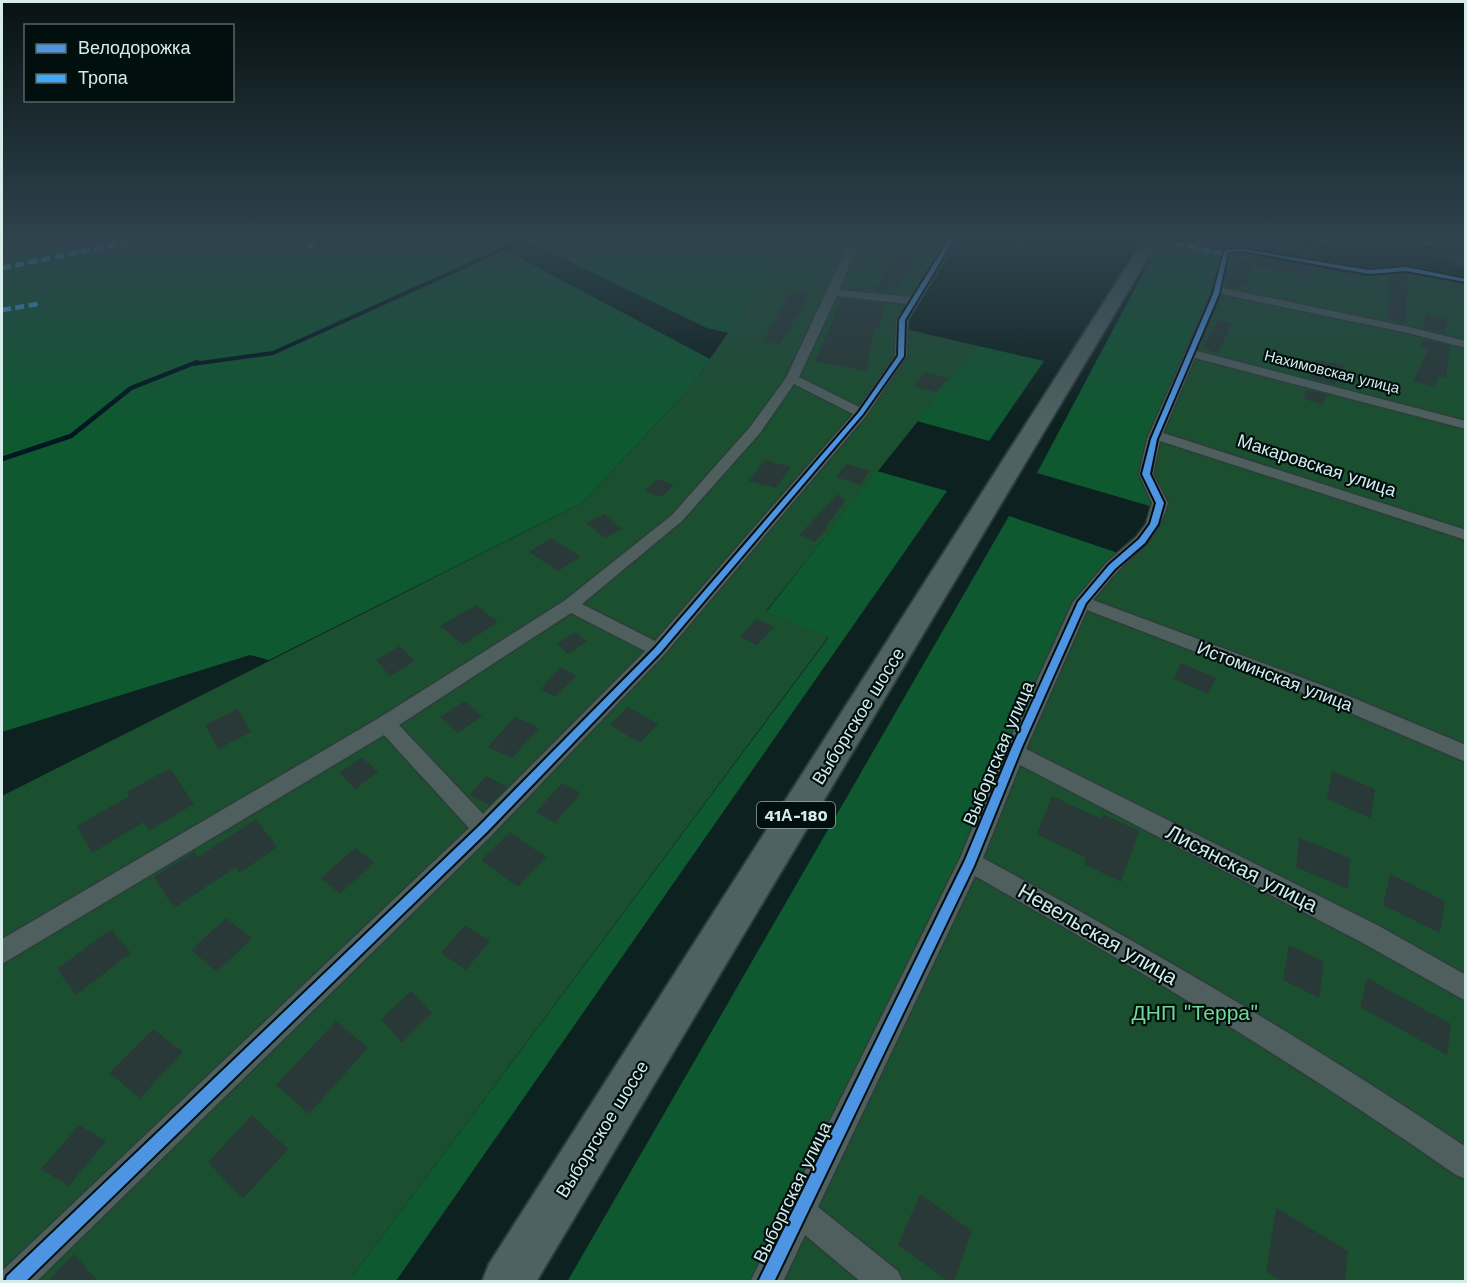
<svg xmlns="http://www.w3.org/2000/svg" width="1467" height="1283" viewBox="0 0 1467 1283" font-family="'Work Sans',sans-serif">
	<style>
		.green { fill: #1a502f }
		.forest { fill: #0e5930 }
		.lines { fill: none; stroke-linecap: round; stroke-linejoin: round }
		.stream-far1 { stroke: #011622; stroke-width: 4 }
		.stream { stroke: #011622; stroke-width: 4.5 }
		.building { fill: #293937 }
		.minor-casing { stroke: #2e3c3b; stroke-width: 3 }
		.primary-casing { stroke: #2e3c3b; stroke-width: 4 }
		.path { stroke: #4e5c5c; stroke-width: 2; stroke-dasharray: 3 3; stroke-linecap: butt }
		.minor { fill: #4e5f5e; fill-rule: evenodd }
		.primary { fill: #4e6262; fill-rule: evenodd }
		.quiet { stroke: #3fa9f5; stroke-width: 4.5; stroke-dasharray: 9 4.5; stroke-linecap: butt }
		.cycleway-casing { stroke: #010f0f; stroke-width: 4 }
		.cycleway { fill: #4d94e3; fill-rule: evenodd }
		.labels { text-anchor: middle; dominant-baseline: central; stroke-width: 4.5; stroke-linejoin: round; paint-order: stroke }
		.far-street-label { font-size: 15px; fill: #d5eceb; stroke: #010f0f }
		.shield { fill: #010f0f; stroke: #95aaa9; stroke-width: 1.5 }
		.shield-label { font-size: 16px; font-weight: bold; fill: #d5eceb }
		.street-label { font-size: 18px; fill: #d5eceb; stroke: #010f0f }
		.near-street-label { font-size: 21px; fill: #d5eceb; stroke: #010f0f }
		.near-park-label { font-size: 21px; fill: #73d992; stroke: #010f0f }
	</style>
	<rect width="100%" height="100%" fill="#0d2120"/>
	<g class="green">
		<path d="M791,241H952L901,328L978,346L766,611L829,636L349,1281L2,1282V796L582,503L690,388Z"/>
		<path d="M1228,249L1369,272L1406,269L1465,281V1281L766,1282L1078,610L1154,524L1146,474Z"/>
	</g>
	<g class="forest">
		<path d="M2,241H488L710,359L690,388L582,503L269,660L250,655L2,732V256L6,251H2Z"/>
		<path d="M527,241H791L729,333L707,328Z"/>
		<path d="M1160,241H1198L1235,249H1228L1216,294L1146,474L1160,503L1153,507L1037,473Z"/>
		<path d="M978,346L1044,361L989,441L917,421Z"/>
		<path d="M877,471L947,491L396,1281H349L829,637L766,612Z"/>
		<path d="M1009,516L1121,554L1086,597L766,1281L567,1282Z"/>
	</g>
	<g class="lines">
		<path class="stream-far1" d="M193,364L273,353L521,241"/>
		<path class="stream" d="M2,459L71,436L131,388L197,362"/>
	</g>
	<g class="building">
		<path d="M1261,241L1315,250L1314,257L1260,248Z"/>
		<path d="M906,246L923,249L911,264L914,265L896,288L888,286L887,292L874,291Z"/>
		<path d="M1466,251V270L1432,255Z"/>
		<path d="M1258,258L1312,267L1310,276L1256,266Z"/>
		<path d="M1236,259L1254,262L1247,283H1243L1238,289L1227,286Z"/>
		<path d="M1407,275L1406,323L1388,319L1390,276Z"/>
		<path d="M790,292L809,294L780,344L763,342Z"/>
		<path d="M842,299L884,304L879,329H874L867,371L815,362Z"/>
		<path d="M1426,314L1448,320L1444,333L1423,328Z"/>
		<path d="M1218,320L1232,324L1218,353L1202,348Z"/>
		<path d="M1422,339L1450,346L1446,378L1439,376L1434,387L1413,381L1428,349L1420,347Z"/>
		<path d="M1315,359L1345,366L1334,384L1310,378Z"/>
		<path d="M925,372L948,378L936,392L913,386Z"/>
		<path d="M1306,390L1327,395L1322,405L1304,399Z"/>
		<path d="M765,460L791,467L776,488L749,481Z"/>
		<path d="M846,464L870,471L860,485L836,477Z"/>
		<path d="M658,479L674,485L661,497L645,491Z"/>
		<path d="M838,494L845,501L826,527L828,528L815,542L799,535Z"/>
		<path d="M604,514L622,529L605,538L586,523Z"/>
		<path d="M551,538L575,553L580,557L558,571L529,552Z"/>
		<path d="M476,605L498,622L463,645L440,626Z"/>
		<path d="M756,619L774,627L757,645L740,637Z"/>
		<path d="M575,632L587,641L568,654L557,644Z"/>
		<path d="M400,646L415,661L390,676L376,660Z"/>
		<path d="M1181,663L1216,678L1208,694L1174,679Z"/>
		<path d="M560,667L577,676L555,697L541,689Z"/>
		<path d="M465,701L482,716L458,733L440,717Z"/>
		<path d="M628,707L658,724L640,743L610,725Z"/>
		<path d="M238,709L251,732L218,749L205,725Z"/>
		<path d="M515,717L539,728L512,758L488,747Z"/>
		<path d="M362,757L378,772L355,789L339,773Z"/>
		<path d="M170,768L194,804L149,831L144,822L92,853L77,826L129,796L127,792Z"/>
		<path d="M1332,771L1375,789L1371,818L1327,799Z"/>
		<path d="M486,776L507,787L489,805L469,795Z"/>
		<path d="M562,783L581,793L555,823L536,812Z"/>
		<path d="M1052,796L1101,819L1103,814L1139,831L1121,882L1084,864L1086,858L1037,834Z"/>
		<path d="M256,819L277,847L240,873L236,867L174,908L154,877L194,852L198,857Z"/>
		<path d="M510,832L546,857L518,887L481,860Z"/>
		<path d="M1299,838L1350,858L1348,889L1296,867Z"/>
		<path d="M355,848L374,862L340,894L321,878Z"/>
		<path d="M1390,874L1445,901L1440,933L1383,905Z"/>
		<path d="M226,918L252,938L217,972L191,950Z"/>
		<path d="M465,925L490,941L466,970L441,953Z"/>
		<path d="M111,929L131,953L76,995L57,969Z"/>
		<path d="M1289,945L1324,962L1319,998L1283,980Z"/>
		<path d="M1367,978L1451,1024L1447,1055L1360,1007Z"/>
		<path d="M411,991L432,1013L402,1043L381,1019Z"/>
		<path d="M336,1021L368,1048L309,1114L276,1085Z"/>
		<path d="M153,1029L183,1052L140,1098L109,1073Z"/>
		<path d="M252,1115L288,1149L243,1199L208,1162Z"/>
		<path d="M79,1125L106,1141L69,1186L41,1169Z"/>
		<path d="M920,1194L972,1231L954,1281H948L898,1245Z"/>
		<path d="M1276,1208L1348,1251L1345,1281H1281L1266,1272Z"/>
		<path d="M74,1254L98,1281H48Z"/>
	</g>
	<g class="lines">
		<defs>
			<g id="minor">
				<path d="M850,241H860L839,290L911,297L946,241H956L908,320L907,356L866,416L664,655L491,836L36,1282H2V1271L469,828L384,735L2,964V939L379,718L564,601L672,515L750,427L786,378ZM837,296L907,304L896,320L895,356L859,407L799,377ZM794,384L853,414L655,641L582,604L682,521L760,433ZM571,613L645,651L483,814L399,725Z"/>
				<path d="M1243,247L1369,269L1406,266L1466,278V284L1406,272L1369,275L1243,253L1230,254L1223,288L1409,327L1466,341V348L1408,333L1221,294L1197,351L1466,421V429L1195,358L1163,433L1466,530V540L1160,441L1153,474L1168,503C1157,541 1143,545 1118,571C1109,580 1102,590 1093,600L1327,687L1466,745V762L1313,697L1087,610L1026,749L1379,926L1466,975V1001L1361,942L1020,765L983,858C1148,947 1310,1042 1466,1147V1179L1456,1175C1301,1067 1139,969 975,876L818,1207L898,1271L903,1282H861L805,1235L783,1282H750L960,858L1004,752L1073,602L1106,563L1136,537L1146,524L1152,503L1139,474L1147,439L1211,294L1221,251L1226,248Z"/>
			</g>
			<path id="primary" d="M1143,241H1158L536,1282H482L489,1264Z"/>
		</defs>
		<use href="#minor" class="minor-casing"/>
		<use href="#primary" class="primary-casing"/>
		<g class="path">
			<path d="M1313,241L1351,246L1371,243L1426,246"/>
			<path d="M1406,241L1424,242"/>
			<path d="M1443,241L1466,244"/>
			<path d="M1452,257L1466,259"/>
		</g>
		<use href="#minor" class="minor"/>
		<use href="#primary" class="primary"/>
		<g class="quiet">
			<path d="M1162,241L1225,254"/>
			<path d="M1424,242L1434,243V241"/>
			<path d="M311,249V244L316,241"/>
			<path d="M2,268L132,241"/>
			<path d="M2,310L38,304"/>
		</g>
		<defs>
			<g id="cycleway">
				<path d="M948,241H953L905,320L904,356L863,414L661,652L487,832L25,1282H5L7,1276L479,826L655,648L859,412L898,356L899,320Z"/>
				<path d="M1243,249L1369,270L1406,267L1466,279V282L1406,271L1369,274L1243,251L1228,252L1219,294L1157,439L1150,474L1164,503L1158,524L1145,543L1115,569L1086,603L1022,747L974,866L774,1282H758L965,860L1012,747L1078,602L1109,565L1139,539L1150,524L1156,503L1142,474L1151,439L1213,294L1224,251L1226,250Z"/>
			</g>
		</defs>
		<use href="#cycleway" class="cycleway-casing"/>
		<use href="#cycleway" class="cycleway"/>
	</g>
	<linearGradient id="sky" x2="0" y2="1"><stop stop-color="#071212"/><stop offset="0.57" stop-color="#2f434e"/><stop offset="1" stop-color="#2f434e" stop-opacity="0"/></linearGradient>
	<rect width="1467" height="421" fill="url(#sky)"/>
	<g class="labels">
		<g class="far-street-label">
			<text transform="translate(1332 372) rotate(14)">Нахимовская улица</text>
		</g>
		<rect class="shield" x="757" y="802" width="78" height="26" rx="4.5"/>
		<g class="shield-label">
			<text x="796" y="815">41А-180</text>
		</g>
		<g class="street-label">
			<text transform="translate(1317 465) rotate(18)">Макаровская улица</text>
			<text transform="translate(1275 676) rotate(21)">Истоминская улица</text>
			<text transform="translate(858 716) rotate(-58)">Выборгское шоссе</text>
			<text transform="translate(998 753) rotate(-67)">Выборгская улица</text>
			<text transform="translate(602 1129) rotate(-58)">Выборгское шоссе</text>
			<text transform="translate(792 1192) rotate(-64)">Выборгская улица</text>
		</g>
		<g class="near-street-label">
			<text transform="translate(1242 868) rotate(27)">Лисянская улица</text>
			<text transform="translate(1098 934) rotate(30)">Невельская улица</text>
		</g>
		<g class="near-park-label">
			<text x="1195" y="1012">ДНП "Терра"</text>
		</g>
	</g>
	<rect width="1467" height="1283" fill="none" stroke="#d5eceb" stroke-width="6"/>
	<rect x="24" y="24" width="210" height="78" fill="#010f0f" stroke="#566767" stroke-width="1.5"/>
	<rect x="36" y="44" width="30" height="9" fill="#4d94e3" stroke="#566767" stroke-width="1.5"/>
	<text x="78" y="54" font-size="18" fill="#d5eceb">Велодорожка</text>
	<rect x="36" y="74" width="30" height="9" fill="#3fa9f5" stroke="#566767" stroke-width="1.5"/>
	<text x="78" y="84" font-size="18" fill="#d5eceb">Тропа</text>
</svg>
